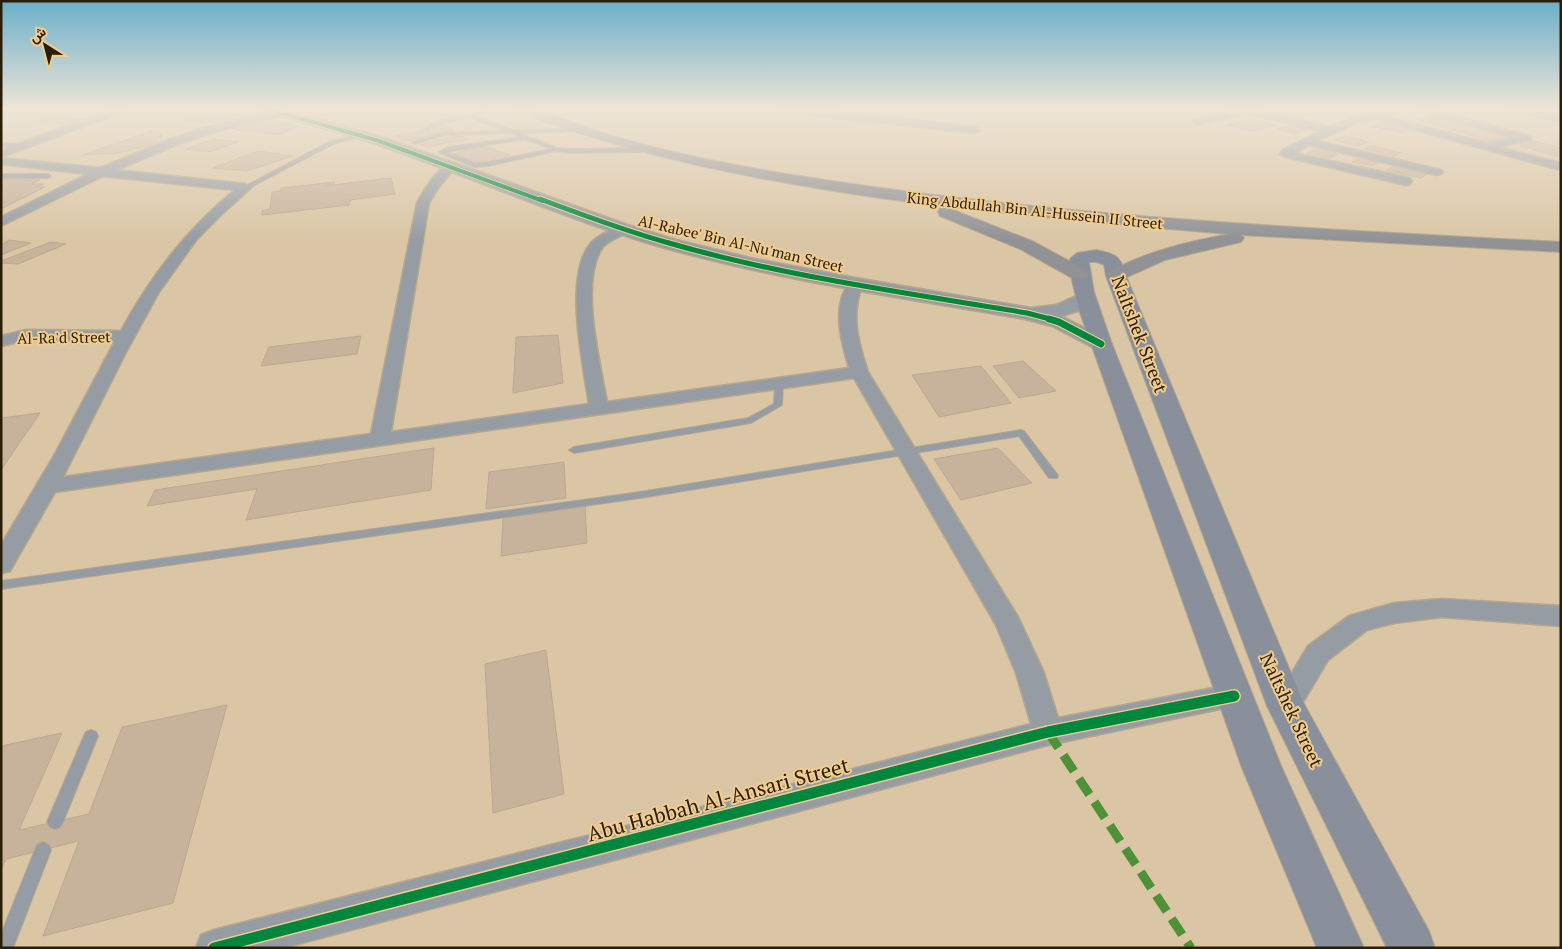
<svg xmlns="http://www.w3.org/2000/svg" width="1562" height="949" viewBox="0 0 1562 949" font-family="'PT Serif',Vazirmatn,serif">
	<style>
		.building { fill: #c7b39b; stroke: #bba891 }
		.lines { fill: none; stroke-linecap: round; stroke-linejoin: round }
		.service-casing { stroke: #b6a78c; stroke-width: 2 }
		.minor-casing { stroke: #b6a78c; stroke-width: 3 }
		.tertiary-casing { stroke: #b6a78c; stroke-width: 3 }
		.secondary-casing { stroke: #b6a78c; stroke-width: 2 }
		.trunk-casing { stroke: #b6a78c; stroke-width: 2 }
		.motorway-casing { stroke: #b6a78c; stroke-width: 2 }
		.service { fill: #969ca3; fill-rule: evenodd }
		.minor { fill: #969ca3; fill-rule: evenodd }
		.tertiary { fill: #969ca3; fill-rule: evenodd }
		.secondary { fill: #89909b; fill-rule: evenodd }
		.trunk { fill: #909295; fill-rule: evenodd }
		.motorway { fill: #939393; fill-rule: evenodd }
		.quiet { stroke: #4d9236; stroke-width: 9; stroke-dasharray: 19 9; stroke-linecap: butt }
		.cycleway-far3-casing { stroke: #f0cc8f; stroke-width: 5.5 }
		.cycleway-far2-casing { stroke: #f0cc8f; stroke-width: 7 }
		.cycleway-far1-casing { stroke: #f0cc8f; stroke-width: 9 }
		.cycleway-casing { stroke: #f0cc8f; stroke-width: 14 }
		.cycleway-far3 { stroke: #00873e; stroke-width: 4 }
		.cycleway-far2 { stroke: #00873e; stroke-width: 5 }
		.cycleway-far1 { stroke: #00873e; stroke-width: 7 }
		.cycleway { stroke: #00873e; stroke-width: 11 }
		.labels { text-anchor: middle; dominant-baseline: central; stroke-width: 4; stroke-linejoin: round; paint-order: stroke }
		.far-street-label { font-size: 15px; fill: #2b1d05; stroke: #f0cc8f }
		.street-label { font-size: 18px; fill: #2b1d05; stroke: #f0cc8f }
		.near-street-label { font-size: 21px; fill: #2b1d05; stroke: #f0cc8f }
	</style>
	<rect width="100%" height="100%" fill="#dac6a5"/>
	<g class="building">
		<path d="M1,108L25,109L12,114L1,113Z"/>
		<path d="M1277,108H1307L1321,111L1300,117L1270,110Z"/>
		<path d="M1362,108H1396L1407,112L1384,116Z"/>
		<path d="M208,112L241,115L217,123L184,120Z"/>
		<path d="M46,117L82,119L69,124L33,122Z"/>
		<path d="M1435,117L1509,137L1491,141L1418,120Z"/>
		<path d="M1251,119L1275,125L1251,131L1227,125Z"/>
		<path d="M270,120L297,127L279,135L236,130L255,123Z"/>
		<path d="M1384,121L1415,128L1403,133L1371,126Z"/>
		<path d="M445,125L454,130L406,141L396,136Z"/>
		<path d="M1291,125L1309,129L1296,134L1278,129Z"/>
		<path d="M151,131L160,133L163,136L151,145L119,153L83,155Z"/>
		<path d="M458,135L469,139L426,147L420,145Z"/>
		<path d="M1345,136L1369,142L1357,146L1334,140Z"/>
		<path d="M214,139L238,142L210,152L185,149Z"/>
		<path d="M1530,140L1561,148V157L1520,146Z"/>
		<path d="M483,146L510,155L482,163L454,154Z"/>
		<path d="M1318,146L1342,151L1331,158L1307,153Z"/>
		<path d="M1372,146L1402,153L1394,156L1364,149Z"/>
		<path d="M258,151L293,156L247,171L212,168Z"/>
		<path d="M1361,157L1381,161L1373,166L1352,162Z"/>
		<path d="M1395,165L1429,173L1421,178L1386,170Z"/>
		<path d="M391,178L395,194L350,200L349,205L262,215V211L270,209L272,192L281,191V188L335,182L334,184L324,186Z"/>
		<path d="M1,179L40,180L31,184H44L37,187H45L1,209Z"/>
		<path d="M9,240L31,243L1,255V245Z"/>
		<path d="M51,242L66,244L18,264L1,263V261Z"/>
		<path d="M558,335L563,383L513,393L516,337Z"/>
		<path d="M361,336L357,354L261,366L269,347Z"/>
		<path d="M1023,361L1056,391L1019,398L993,366Z"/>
		<path d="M981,366L1011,403L939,417L912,375Z"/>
		<path d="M40,413L1,470V418Z"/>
		<path d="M434,448L431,490L246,520L257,489L147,506L155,490Z"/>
		<path d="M998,448L1032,483L961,500L934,459Z"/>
		<path d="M564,462L566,498L486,509L489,472Z"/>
		<path d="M585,506L587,543L501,556L503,518Z"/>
		<path d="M546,650L564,794L493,813L485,664Z"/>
		<path d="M227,705L173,903L43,936L79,841L6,859L1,870V746L62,733L19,830L89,814L122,727Z"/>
	</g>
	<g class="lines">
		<defs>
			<g id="service">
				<path d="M489,108H497L474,115L513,130L578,129L576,131L520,133L557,148L571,149L648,148L651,150L648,152L571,153L556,151L488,166L474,167L439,152L449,147L520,137L511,133L445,135L415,144L412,142L436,135L434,134L436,133L505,131L469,117L435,126L428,130L424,129L431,124ZM525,139L551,149L488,162L475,163L446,152Z"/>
				<path d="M359,134L361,136L333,144L247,189L242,188L329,142Z"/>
				<path d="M1,143L24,144L27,146L24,148L1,147Z"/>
				<path d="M1,174H48L51,176L48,178H1Z"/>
				<path d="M779,380L783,383L782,405L751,423L574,453L569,450L574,447L748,418L774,404L775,383Z"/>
				<path d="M1021,430L1024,431L1057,474L1058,476L1057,478H1049L1019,436L640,498L1,589V581L640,492Z"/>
				<path d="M91,730L96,732L98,736L63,822L60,827L55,829L50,827L47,822L84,736L86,732Z"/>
				<path d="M43,842L49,845L51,850L13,948H1V934L37,845Z"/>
			</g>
			<g id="minor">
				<path d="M118,108H133L1,157V150Z"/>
				<path d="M772,108H805L975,127L980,130L975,133L777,111Z"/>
				<path d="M1243,108H1261L1258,110L1330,127L1353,117L1375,114L1487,143L1512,138L1410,108H1427L1530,136L1531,138L1530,140L1499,147L1561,163V170L1375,119L1360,121L1317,141L1441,170L1443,172L1441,174L1437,175L1309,145L1294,153L1410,178L1412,181L1410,184L1406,185L1286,157L1280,154L1283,150L1321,131L1245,113L1197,125L1192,122L1193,120Z"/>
				<path d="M280,110L285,113L283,115L211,133L176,145L116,170L245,184L251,188L222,214L197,239L159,292L126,352L63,477L371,434L417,203C423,192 437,168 449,165L455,168L438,188L429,203L391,432L589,404C583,364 563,275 591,243C598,235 609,231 617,226L622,225L629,229C622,238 607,239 601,250C580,285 600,362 607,402L849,368C841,340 831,307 850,281H860L863,284C850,314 858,342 868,372L1018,617L1044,673L1058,718L1234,684L1244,688L1248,696L1244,704L1048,745L283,948H196L201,935L214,930L1031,724L1016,673L996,625L854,378L55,492L10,571L1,573V545L55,454L115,341L26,340L1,346V336L26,330L121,331C150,277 187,229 235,190L103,176L1,226V217L88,174L1,164V158L100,168L168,140L204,128Z"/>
				<path d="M1442,599L1561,606V626L1442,617L1394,623L1367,630L1328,660L1296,714L1286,718L1276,714L1272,706L1308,646L1349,616L1394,603Z"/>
			</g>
			<path id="tertiary" d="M259,108H279L384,138L628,225L676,240L750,258L855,278L1031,308L1056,305L1085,292L1092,294L1095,298L1081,310L1061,316L1108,340L1112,344L1108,348L1101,350L1094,348L1052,326L1025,319C905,298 783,281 665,248C566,220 472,177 376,144C338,131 299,122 261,111Z"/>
			<path id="secondary" d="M1096,250C1116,254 1121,256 1126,276L1303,702L1429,931L1435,948H1387L1267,706L1106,276L1104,265L1097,262H1089L1094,292L1112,344L1282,768L1364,948H1317L1242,768L1080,313L1072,281L1070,259L1077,253Z"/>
			<g id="trunk">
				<path d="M515,108C546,108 585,128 616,137C683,156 751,169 819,179C1065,217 1313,229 1561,242V252L1241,235L1244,238L1241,242L1165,260L1116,282L1109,280L1106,276L1109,272C1147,251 1187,242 1229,234C1113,225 996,214 880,198C755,180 634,156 517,111Z"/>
				<path d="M946,207L1032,241L1086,270L1089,274L1086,278L1079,280L1072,278L1020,249L940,216L938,212L940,208Z"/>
			</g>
			<path id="motorway" d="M1508,108H1533L1561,114V122L1510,111Z"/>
		</defs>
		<use href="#service" class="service-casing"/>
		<use href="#minor" class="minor-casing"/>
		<use href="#tertiary" class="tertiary-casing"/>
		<use href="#secondary" class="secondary-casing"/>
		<use href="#trunk" class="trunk-casing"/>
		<use href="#motorway" class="motorway-casing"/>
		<use href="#service" class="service"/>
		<use href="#minor" class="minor"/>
		<use href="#tertiary" class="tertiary"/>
		<use href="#secondary" class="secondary"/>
		<use href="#trunk" class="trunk"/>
		<use href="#motorway" class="motorway"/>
		<path class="quiet" d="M1048,732L1191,948"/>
		<defs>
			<path id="cycleway-far3" d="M265,108L379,141L543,201"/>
			<path id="cycleway-far2" d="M540,199C583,215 625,231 669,243C786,277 908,293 1027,313L1054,320"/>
			<path id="cycleway-far1" d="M1049,319L1059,322L1101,344"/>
			<path id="cycleway" d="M214,948L1048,732L1234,696"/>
		</defs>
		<use href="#cycleway-far3" class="cycleway-far3-casing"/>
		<use href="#cycleway-far2" class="cycleway-far2-casing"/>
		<use href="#cycleway-far1" class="cycleway-far1-casing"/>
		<use href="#cycleway" class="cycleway-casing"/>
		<use href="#cycleway-far3" class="cycleway-far3"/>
		<use href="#cycleway-far2" class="cycleway-far2"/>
		<use href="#cycleway-far1" class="cycleway-far1"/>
		<use href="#cycleway" class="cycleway"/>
	</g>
	<linearGradient id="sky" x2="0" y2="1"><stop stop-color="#6aaeca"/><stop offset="0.45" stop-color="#eee5d6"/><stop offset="1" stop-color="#eee5d6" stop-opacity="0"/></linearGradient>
	<rect width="1562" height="241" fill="url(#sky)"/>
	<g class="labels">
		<g class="far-street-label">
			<text transform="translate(1035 210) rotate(6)">King Abdullah Bin Al-Hussein II Street</text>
			<text transform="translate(741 243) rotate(13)">Al-Rabee' Bin Al-Nu'man Street</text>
			<text transform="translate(64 337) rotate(-1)">Al-Ra'd Street</text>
		</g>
		<g class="street-label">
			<text transform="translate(1140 334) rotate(69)">Naltshek Street</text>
			<text transform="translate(1292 710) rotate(65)">Naltshek Street</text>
		</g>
		<g class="near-street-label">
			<text transform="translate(718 799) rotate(-15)">Abu Habbah Al-Ansari Street</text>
		</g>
	</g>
	<rect width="1562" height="949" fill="none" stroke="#2b1d05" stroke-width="5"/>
	<g transform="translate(45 45) rotate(324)" stroke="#f0cc8f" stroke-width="4" paint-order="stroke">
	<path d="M0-4L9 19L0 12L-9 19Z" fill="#2b1d05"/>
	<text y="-8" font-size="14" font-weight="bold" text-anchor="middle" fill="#2b1d05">ش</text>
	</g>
</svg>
